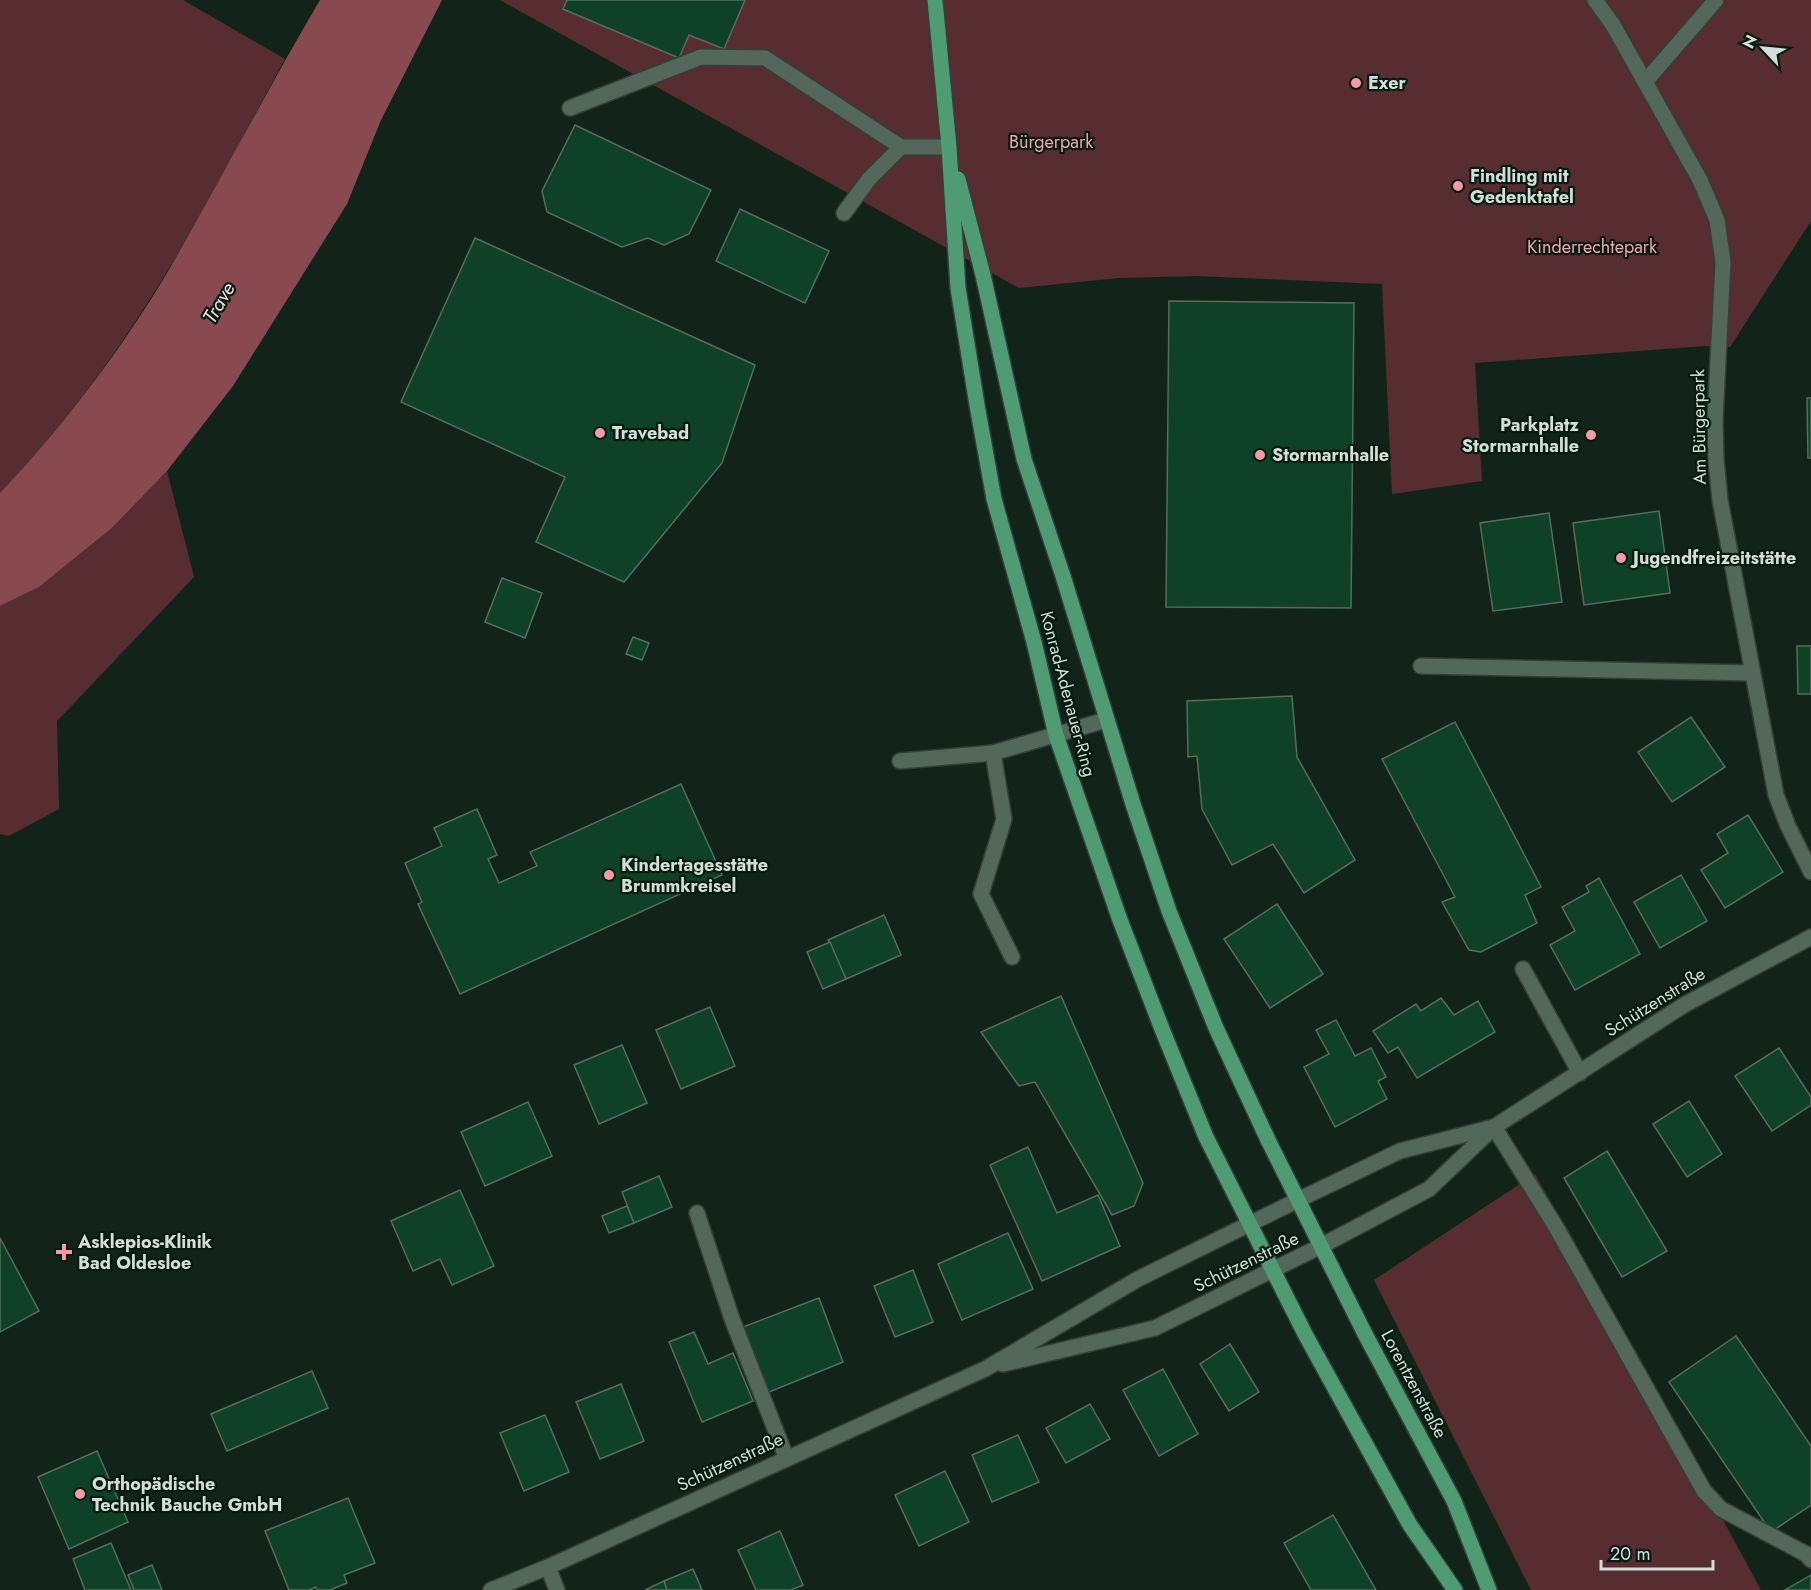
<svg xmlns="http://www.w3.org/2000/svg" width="1811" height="1590" viewBox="0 0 1811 1590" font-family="Jost,sans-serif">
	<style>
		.green { fill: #582d31 }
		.water { fill: #884950 }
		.building { fill: #0e4128; stroke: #576b5e; stroke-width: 1.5 }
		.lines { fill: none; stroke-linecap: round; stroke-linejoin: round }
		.service-casing { stroke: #333f37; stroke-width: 18 }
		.minor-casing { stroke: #333f37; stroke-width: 18 }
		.tertiary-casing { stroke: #333f37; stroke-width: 18 }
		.primary-casing { stroke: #333f37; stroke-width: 18 }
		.service { stroke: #53675a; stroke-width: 15 }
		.minor { stroke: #53675a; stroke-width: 15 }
		.tertiary { stroke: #53675a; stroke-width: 15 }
		.primary { stroke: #4f9b73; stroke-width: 15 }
		.poi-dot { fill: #f49aa3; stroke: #081b10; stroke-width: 2 }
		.labels { text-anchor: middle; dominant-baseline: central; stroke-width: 4.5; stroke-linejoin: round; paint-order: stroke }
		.poi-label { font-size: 18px; font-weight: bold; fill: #d3ded7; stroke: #081b10; text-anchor: start }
		.park-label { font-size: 18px; fill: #f3a5ac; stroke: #081b10 }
		.street-label { font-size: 18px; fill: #d3ded7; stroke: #081b10 }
		.water-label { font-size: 20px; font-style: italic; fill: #f1dcdd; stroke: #081b10 }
	</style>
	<rect width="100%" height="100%" fill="#122419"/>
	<g class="green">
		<path d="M0,0H183L285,59C245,131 208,205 165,275C118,352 63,427 0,493Z"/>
		<path d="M500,0H1811V221L1730,347L1705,346L1475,363L1482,481L1392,494L1382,284L1196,276L1119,278L1019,288Z"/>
		<path d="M167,471L194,577L57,721L59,809L9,836L0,834V606L39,587L112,528Z"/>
		<path d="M1535,1174L1761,1590H1531L1374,1280Z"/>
	</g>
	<path class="water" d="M320,0H442L381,120L347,204L233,386L167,471L112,528L39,587L0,606V493C61,429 122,349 167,273C219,183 267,90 320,0Z"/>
	<g class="building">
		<path d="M567,0H745L724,49L689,35L679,58L563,9Z"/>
		<path d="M575,125L711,190L689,234L664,245L648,238L622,247L547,212L542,191Z"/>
		<path d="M740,209L829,251L805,303L716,261Z"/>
		<path d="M475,238L755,365L722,463L624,582L536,542L565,477L401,402Z"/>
		<path d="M1169,301L1354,303L1351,608L1166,607Z"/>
		<path d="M1807,398H1811V458H1808Z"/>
		<path d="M1659,511L1670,593L1584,605L1573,523Z"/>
		<path d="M1549,513L1562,602L1493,611L1480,523Z"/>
		<path d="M502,578L542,593L525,638L485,622Z"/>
		<path d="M633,637L649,643L642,660L626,654Z"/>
		<path d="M1797,646H1811V694H1798Z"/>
		<path d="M1292,696L1297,757L1355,860L1304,893L1273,844L1232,865L1202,809L1197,756L1188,757L1187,701Z"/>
		<path d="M1691,717L1725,767L1672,802L1638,752Z"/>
		<path d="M1455,722L1541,887L1525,895L1537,923L1481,952L1469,950L1442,902L1455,897L1382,759Z"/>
		<path d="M681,784L722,875L460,994L418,904L422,902L405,863L442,846L434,828L477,809L497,855L488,859L499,883L537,866L530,852Z"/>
		<path d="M1748,815L1783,872L1725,908L1701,870L1728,853L1717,834Z"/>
		<path d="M1681,875L1707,921L1660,948L1634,902Z"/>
		<path d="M1599,878L1640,954L1575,990L1550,945L1575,931L1562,907L1589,892L1586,886Z"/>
		<path d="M1277,904L1323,974L1270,1008L1224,939Z"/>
		<path d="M884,915L901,955L846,979L828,940Z"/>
		<path d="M830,942L846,979L823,989L807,952Z"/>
		<path d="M1061,996L1143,1183L1134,1206L1112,1215L1035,1082L1019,1086L981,1032Z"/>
		<path d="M1441,998L1454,1015L1478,1001L1495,1032L1417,1078L1398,1047L1388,1053L1373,1031L1416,1004L1421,1011Z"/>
		<path d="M710,1007L735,1066L681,1089L656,1030Z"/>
		<path d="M1336,1020L1355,1056L1371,1048L1386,1077L1378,1081L1387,1099L1335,1127L1304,1067L1329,1054L1316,1030Z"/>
		<path d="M622,1045L647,1103L599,1124L574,1065Z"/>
		<path d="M1779,1048L1811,1097V1105L1772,1131L1735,1076Z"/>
		<path d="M1689,1101L1722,1154L1687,1177L1653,1124Z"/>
		<path d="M528,1102L552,1156L485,1186L461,1132Z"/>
		<path d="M1028,1147L1057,1213L1098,1195L1120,1246L1042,1281L990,1165Z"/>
		<path d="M1607,1151L1667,1251L1622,1277L1564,1178Z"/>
		<path d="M659,1176L672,1207L634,1223L622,1192Z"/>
		<path d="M460,1190L494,1266L452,1285L440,1259L413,1271L391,1221Z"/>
		<path d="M627,1206L634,1223L609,1233L602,1216Z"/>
		<path d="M1008,1233L1033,1289L962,1320L938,1264Z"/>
		<path d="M0,1238L39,1311L0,1332Z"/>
		<path d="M913,1270L933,1322L895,1337L874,1286Z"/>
		<path d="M819,1298L843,1362L769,1392L743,1327Z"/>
		<path d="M694,1332L708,1364L733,1353L753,1401L702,1422L669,1342Z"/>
		<path d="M1736,1336L1811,1446V1505L1771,1532L1669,1382Z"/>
		<path d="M1230,1344L1259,1392L1229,1411L1200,1364Z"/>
		<path d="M1163,1369L1198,1434L1159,1456L1123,1390Z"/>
		<path d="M312,1371L328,1408L227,1451L211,1414Z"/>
		<path d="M621,1384L644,1441L600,1459L576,1402Z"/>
		<path d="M1090,1404L1110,1439L1066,1463L1046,1428Z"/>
		<path d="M545,1415L569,1472L524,1491L500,1433Z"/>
		<path d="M1018,1435L1039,1482L992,1502L972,1455Z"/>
		<path d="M97,1451L128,1522L69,1549L38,1477Z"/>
		<path d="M945,1471L969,1522L919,1546L895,1495Z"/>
		<path d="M348,1498L375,1563L344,1575L347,1583L330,1590H317L316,1587L309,1590H289L265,1531Z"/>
		<path d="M1333,1515L1376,1590H1311L1284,1543Z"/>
		<path d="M780,1531L803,1585L791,1590H756L738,1550Z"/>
		<path d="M111,1543L131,1590H85L73,1559Z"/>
		<path d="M152,1565L162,1590H134L128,1575Z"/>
		<path d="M693,1569L702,1590H667L664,1581Z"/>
		<path d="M1811,1575V1590H1785Z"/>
		<path d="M664,1581L667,1590H645Z"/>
	</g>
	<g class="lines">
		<defs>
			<g id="service">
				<path d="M1645,82L1716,0"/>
				<path d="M570,108L701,57L765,58L901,147"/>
				<path d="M844,213L869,179L901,147H949"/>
				<path d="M1421,666L1752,673"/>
				<path d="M993,753L1004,819L981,894L1012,957"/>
				<path d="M900,761L993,753L1106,720"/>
				<path d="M1523,969L1580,1073"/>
				<path d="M1494,1127L1556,1227L1704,1491L1721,1509L1806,1554L1811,1560"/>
				<path d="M697,1213L732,1319L786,1457"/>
				<path d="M548,1567L557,1590"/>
			</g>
			<g id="minor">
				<path d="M1595,0L1613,25L1700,180L1717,220L1723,262L1715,420L1716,460L1720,500L1776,795L1788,826L1811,872"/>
				<path d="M1298,1200L1400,1151L1494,1127"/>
				<path d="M1321,1246L1429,1189L1494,1127L1684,1005L1811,937"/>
			</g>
			<g id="tertiary">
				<path d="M1003,1364L1155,1328L1321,1246"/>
				<path d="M491,1590L548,1567L985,1369L1138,1279L1298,1200"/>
			</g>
			<g id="primary">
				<path d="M935,0L949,147L958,288L977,405L994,499L1034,642L1056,735L1120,920L1162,1029L1206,1137L1305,1334L1410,1525L1455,1590"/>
				<path d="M958,179L983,275L1024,459L1063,576L1133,804L1169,911L1216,1028L1269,1142L1365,1334L1454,1501L1489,1590"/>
			</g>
		</defs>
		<use href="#service" class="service-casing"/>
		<use href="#minor" class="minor-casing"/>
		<use href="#tertiary" class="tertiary-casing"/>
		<use href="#primary" class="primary-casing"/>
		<use href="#service" class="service"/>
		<use href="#minor" class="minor"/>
		<use href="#tertiary" class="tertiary"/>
		<use href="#primary" class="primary"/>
	</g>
	<g class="poi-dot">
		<circle cx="1356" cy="83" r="6"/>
		<circle cx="1458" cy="186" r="6"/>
		<circle cx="600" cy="433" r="6"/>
		<circle cx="1591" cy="435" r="6"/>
		<circle cx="1260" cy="455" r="6"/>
		<circle cx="1621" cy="558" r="6"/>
		<circle cx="609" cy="875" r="6"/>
		<path d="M61 1243h6v6h6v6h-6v6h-6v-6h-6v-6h6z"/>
		<circle cx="80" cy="1494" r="6"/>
	</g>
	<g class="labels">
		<g class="poi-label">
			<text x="1368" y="83">Exer</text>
			<text x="1470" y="176">Findling mit<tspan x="1470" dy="21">Gedenktafel</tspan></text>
			<text x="1579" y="425" text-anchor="end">Parkplatz<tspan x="1579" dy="21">Stormarnhalle</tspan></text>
			<text x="612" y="433">Travebad</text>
			<text x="1272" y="455">Stormarnhalle</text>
			<text x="1633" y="558">Jugendfreizeitstätte</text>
			<text x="621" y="865">Kindertagesstätte<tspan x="621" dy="21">Brummkreisel</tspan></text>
			<text x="78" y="1242">Asklepios-Klinik<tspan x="78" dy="21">Bad Oldesloe</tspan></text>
			<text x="92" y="1484">Orthopädische<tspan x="92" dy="21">Technik Bauche GmbH</tspan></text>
		</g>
		<g class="park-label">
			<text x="1051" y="142">Bürgerpark</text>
			<text x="1592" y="247">Kinderrechtepark</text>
		</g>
		<g class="street-label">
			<text transform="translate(1699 427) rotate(-91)">Am Bürgerpark</text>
			<text transform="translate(1068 694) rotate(75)">Konrad-Adenauer-Ring</text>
			<text transform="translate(1655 1002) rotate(-32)">Schützenstraße</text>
			<text transform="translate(1246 1262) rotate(-26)">Schützenstraße</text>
			<text transform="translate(1414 1384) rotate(62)">Lorentzenstraße</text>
			<text transform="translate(730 1462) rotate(-25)">Schützenstraße</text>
		</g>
		<g class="water-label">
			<text transform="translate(219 303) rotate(-60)">Trave</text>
		</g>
	</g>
	<g transform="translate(1763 48) rotate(296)" stroke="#081b10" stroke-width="4.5" paint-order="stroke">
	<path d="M0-4.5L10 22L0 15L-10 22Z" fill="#d3ded7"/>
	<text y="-9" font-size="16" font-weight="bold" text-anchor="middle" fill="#d3ded7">N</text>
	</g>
	<path d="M1601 1560v9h112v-9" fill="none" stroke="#d3ded7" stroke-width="3"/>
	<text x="1610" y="1560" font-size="18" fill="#d3ded7" stroke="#081b10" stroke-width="4.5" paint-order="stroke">20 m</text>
</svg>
